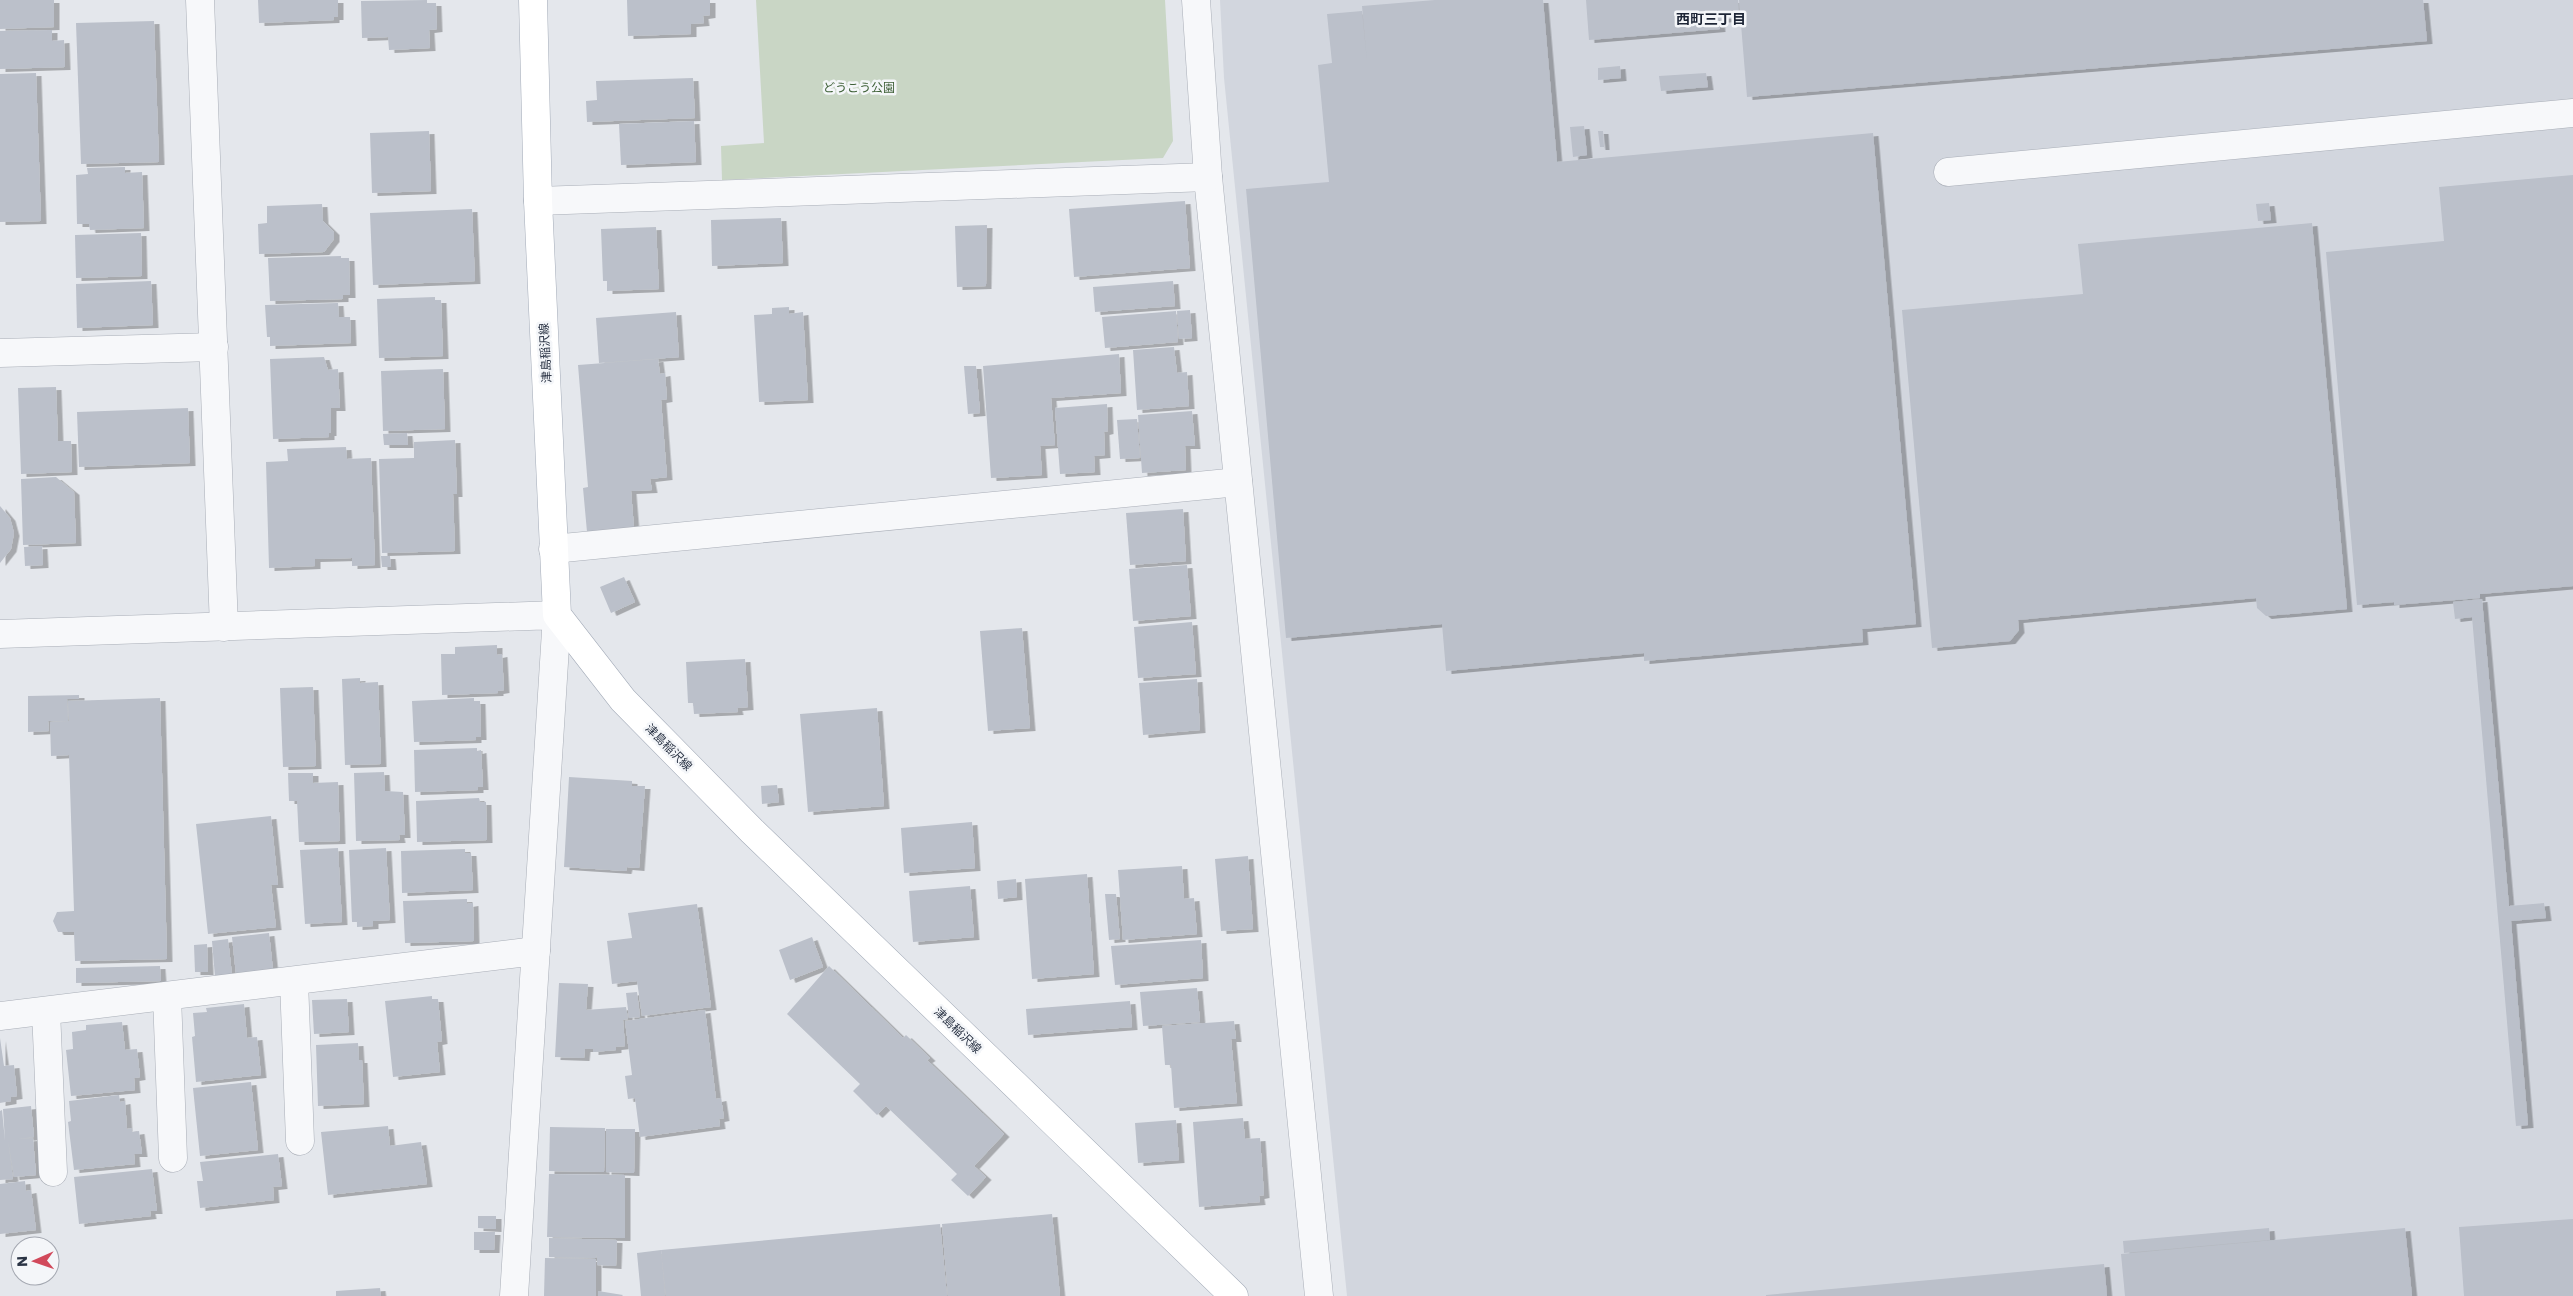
<svg xmlns="http://www.w3.org/2000/svg" width="2573" height="1296" viewBox="0 0 2573 1296" font-family="Poppins,'Noto Sans JP',sans-serif">
	<style>
		.built { fill: #d2d6de }
		.green { fill: #c9d6c5 }
		.building { fill: #bbc0ca; filter: url(#shadow) }
		.lines { fill: none; stroke-linecap: round; stroke-linejoin: round }
		.minor-casing { stroke: #a9aeb7; stroke-width: 29 }
		.major-casing { stroke: #a3abb8; stroke-width: 29 }
		.minor { stroke: #f7f8fa; stroke-width: 28 }
		.major { stroke: #fff; stroke-width: 28 }
		.labels { text-anchor: middle; dominant-baseline: central; stroke-width: 5; stroke-linejoin: round; paint-order: stroke }
		.park-label { font-size: 12px; fill: #3f6138; stroke: #f4f6f9 }
		.street-label { font-size: 12px; fill: #2b3445; stroke: #f4f6f9 }
		.neighbourhood-label { font-size: 14px; font-weight: bold; fill: #1d2536; stroke: #f4f6f9 }
	</style>
	<defs>
		<filter id="shadow"><feDropShadow dx="5.5" dy="3" stdDeviation="0" flood-color="#0004"/></filter>
	</defs>
	<rect width="100%" height="100%" fill="#e4e7ec"/>
	<path class="built" d="M1220,0H2573V1296H1347L1224,78Z"/>
	<path class="green" d="M756,0H1165L1173,141L1163,158L722,180L721,146L764,143Z"/>
	<g class="building">
		<path d="M0,0H54V27L0,29Z"/>
		<path d="M258,0H338V17H334V20L259,23Z"/>
		<path d="M427,0V3H436L437,29L429,30L430,48L389,50L388,37L362,38L361,1Z"/>
		<path d="M627,0H710V15L703,16L704,23L691,24V34L628,36Z"/>
		<path d="M1435,0H1543L1557,162L1873,133L1916,624L1862,629L1863,642L1644,661V653L1446,671L1442,624L1286,638L1246,189L1329,182L1318,65L1332,63L1327,14L1362,11L1367,61L1362,6Z"/>
		<path d="M1586,0H1738L1739,18L1719,20L1720,29L1589,40Z"/>
		<path d="M1739,0H2423L2427,41L1747,97Z"/>
		<path d="M154,21L159,162L81,164L76,23Z"/>
		<path d="M52,30V41L64,40L65,67L0,69V31Z"/>
		<path d="M1620,66L1621,78L1598,80V68Z"/>
		<path d="M36,73L41,221L0,222V74Z"/>
		<path d="M1706,73L1708,87L1661,91L1659,76Z"/>
		<path d="M693,78L695,118L587,122L586,101L597,100L596,81Z"/>
		<path d="M694,121L696,162L621,165L619,124Z"/>
		<path d="M1584,126L1587,155L1573,157L1570,127Z"/>
		<path d="M429,131L431,191L372,193L370,133Z"/>
		<path d="M1598,131H1603L1604,147H1600Z"/>
		<path d="M125,167V173L142,172L144,228L90,230L89,224H77L76,175L88,174L87,168Z"/>
		<path d="M2573,175V586L2480,594V598L2394,605V602L2357,605L2326,252L2444,241L2439,187Z"/>
		<path d="M1185,201L1190,268L1074,277L1069,209Z"/>
		<path d="M2269,203L2271,220L2258,221L2256,204Z"/>
		<path d="M322,204L323,221L334,232V239L324,252L259,254L258,224L267,223V206Z"/>
		<path d="M472,209L475,281L373,285L370,213Z"/>
		<path d="M781,218L783,263L712,266L711,220Z"/>
		<path d="M2312,223L2347,609L2266,616L2257,608L2256,598L2018,620L2019,630L2010,641L1932,648L1902,310L2083,294L2078,244Z"/>
		<path d="M987,225L986,286L957,287L955,226Z"/>
		<path d="M656,227L659,289L607,291V281H603L601,229Z"/>
		<path d="M141,233L142,276L76,278L75,235Z"/>
		<path d="M341,256V258H349L350,295H343V299L270,301L268,258Z"/>
		<path d="M151,281L153,325L77,328L76,284Z"/>
		<path d="M1173,281L1175,306L1095,312L1093,287Z"/>
		<path d="M435,297V300H441L443,356L379,358L377,299Z"/>
		<path d="M338,303L339,317H350L351,343L270,346V337H267L265,305Z"/>
		<path d="M789,307V314L803,312L808,400L759,402L754,315L772,314V308Z"/>
		<path d="M1190,310L1192,338L1179,339L1177,311Z"/>
		<path d="M1176,311L1178,342L1105,348L1102,317Z"/>
		<path d="M676,312L679,357L599,363L596,318Z"/>
		<path d="M1174,347L1177,373L1187,372L1189,406L1137,410L1133,350Z"/>
		<path d="M1119,354L1121,393L1051,398L1055,445L1040,446L1042,475L991,478L983,366Z"/>
		<path d="M324,357L328,370L338,369L340,408H331V433H329V437L273,439L270,359Z"/>
		<path d="M658,359L660,374L665,373L667,399L661,400L667,477L650,479L652,490L631,491L634,528L587,532L583,488L588,487L578,365Z"/>
		<path d="M964,366H976L980,413L968,414Z"/>
		<path d="M443,369L445,429L383,431L381,371Z"/>
		<path d="M56,387L58,441H71L72,472L21,474L18,388Z"/>
		<path d="M1107,404L1108,431L1104,432L1105,455L1094,456L1095,472L1060,474L1055,408Z"/>
		<path d="M188,408L190,463L79,467L77,412Z"/>
		<path d="M1192,411L1195,446H1185L1186,470L1142,473L1138,415Z"/>
		<path d="M1137,419L1140,458L1120,459L1117,420Z"/>
		<path d="M407,433L408,445H384L383,434Z"/>
		<path d="M455,440L457,494H453L455,551L382,553L379,459L414,458V442Z"/>
		<path d="M346,447L347,459L371,458L375,565L352,566V558L315,559V566L269,568L266,462L288,461L287,449Z"/>
		<path d="M56,477L74,492L76,543L23,545L21,479Z"/>
		<path d="M0,506L10,518L14,533L11,549L0,563Z"/>
		<path d="M1183,509L1186,561L1130,565L1126,513Z"/>
		<path d="M42,546L43,565L25,566L24,547Z"/>
		<path d="M381,556H390L391,567H382Z"/>
		<path d="M1187,565L1191,616L1133,621L1129,569Z"/>
		<path d="M624,577L635,602L611,613L600,587Z"/>
		<path d="M2482,599L2509,906L2544,903L2546,918L2511,921L2528,1125L2516,1126L2472,617L2455,619L2453,602Z"/>
		<path d="M1192,622L1196,674L1138,678L1134,627Z"/>
		<path d="M1022,628L1030,728L988,731L980,631Z"/>
		<path d="M497,645V655L502,654L504,690L498,691V693L442,695L441,654H455V647Z"/>
		<path d="M745,659L748,707L737,708L738,712L694,714L693,703H688L686,662Z"/>
		<path d="M360,678V683L378,682L381,764L345,765L342,679Z"/>
		<path d="M1197,679L1200,730L1143,735L1139,683Z"/>
		<path d="M313,687L316,766L283,767L280,688Z"/>
		<path d="M79,695V699H67L68,721H48L49,731L28,732V696Z"/>
		<path d="M160,698L167,959L75,961L74,932H58L53,921L57,912L74,911L69,755L51,756L50,722L69,721L68,701Z"/>
		<path d="M474,698V701H480L481,737H476V740L414,742L412,701Z"/>
		<path d="M877,708L884,806L808,812L800,714Z"/>
		<path d="M477,748V751L481,750L483,787H478V790L415,792L414,750Z"/>
		<path d="M384,772L385,791L403,792L405,835H399L400,840L356,841L354,773Z"/>
		<path d="M288,773H313V783L338,782L340,841L299,842L297,801H289Z"/>
		<path d="M569,777L632,781V786H645L639,868L627,867L626,871L564,867Z"/>
		<path d="M777,785L779,802L762,804L761,786Z"/>
		<path d="M479,798L480,802H486L487,840L417,842L416,801Z"/>
		<path d="M271,816L278,885H271L276,927L208,934L196,824Z"/>
		<path d="M972,822L975,868L904,873L901,828Z"/>
		<path d="M338,848L342,922L305,924L300,850Z"/>
		<path d="M386,848L390,920L373,921V926L357,927V922H352L349,850Z"/>
		<path d="M465,849V853H471L473,890L402,893L401,851Z"/>
		<path d="M1248,856L1253,929L1221,931L1215,859Z"/>
		<path d="M1182,866L1184,899L1194,898L1197,934L1123,940L1118,870Z"/>
		<path d="M1087,874L1094,974L1032,979L1025,879Z"/>
		<path d="M1016,879L1017,897L998,899L997,881Z"/>
		<path d="M970,886L974,937L913,942L909,891Z"/>
		<path d="M1105,894H1116L1120,939L1109,940Z"/>
		<path d="M467,899V904L473,903L474,941L405,943L403,901Z"/>
		<path d="M697,904L711,1007L642,1016L637,981L612,984L607,941L632,938L628,913Z"/>
		<path d="M269,933L273,970L236,974L232,937Z"/>
		<path d="M812,937L823,967L790,980L779,950Z"/>
		<path d="M228,939L232,975L215,977L212,941Z"/>
		<path d="M1201,940L1203,978L1115,985L1111,946Z"/>
		<path d="M207,944L208,972H195L194,945Z"/>
		<path d="M160,966L161,981L76,983V968Z"/>
		<path d="M829,966L903,1038L906,1035L930,1058L927,1060L1004,1134L974,1166L986,1177L968,1196L951,1180L957,1174L886,1106L877,1115L853,1091L860,1084L787,1014Z"/>
		<path d="M559,983L588,984L586,1010L626,1007L628,1019L623,1020L625,1046L616,1047V1050L593,1052V1049H585L584,1058L555,1057Z"/>
		<path d="M1197,988L1200,1022L1143,1026L1140,992Z"/>
		<path d="M637,992L640,1017L629,1018L626,993Z"/>
		<path d="M432,996V999H438L442,1041L437,1042L440,1072L393,1077L385,1001Z"/>
		<path d="M347,999L349,1032L314,1034L312,1000Z"/>
		<path d="M1130,1001L1132,1027L1028,1035L1026,1009Z"/>
		<path d="M244,1004L247,1038L257,1037L261,1075L196,1082L192,1037L195,1036L193,1013L207,1012L206,1008Z"/>
		<path d="M705,1010L716,1099L721,1098L724,1118L719,1119L720,1126L640,1137L635,1098L628,1099L625,1076L632,1075L625,1021Z"/>
		<path d="M1234,1021L1236,1039H1231L1237,1103L1174,1108L1171,1065H1165L1162,1026Z"/>
		<path d="M122,1022L125,1050L137,1049L140,1077L134,1078L135,1090L71,1096L66,1050L73,1049L72,1032L86,1030V1025Z"/>
		<path d="M0,1038L4,1066L14,1065L17,1096L11,1097V1101L0,1103Z"/>
		<path d="M358,1043L359,1060H362L364,1104L318,1106L316,1045Z"/>
		<path d="M251,1082L258,1150L200,1156L193,1088Z"/>
		<path d="M119,1095L120,1102L125,1101L127,1129L132,1128V1132L139,1131L142,1154H134L135,1164L74,1170L68,1122L71,1121L69,1101Z"/>
		<path d="M31,1106L34,1137L17,1139L33,1138L36,1175L14,1177L8,1140L13,1179L0,1180V1111L2,1110L5,1141L3,1109Z"/>
		<path d="M1243,1118L1245,1139L1260,1138L1264,1195L1259,1196L1260,1202L1199,1207L1193,1122Z"/>
		<path d="M1176,1120L1179,1160L1138,1163L1135,1123Z"/>
		<path d="M388,1126L390,1146L421,1142L427,1184L328,1195L321,1132Z"/>
		<path d="M550,1127L605,1128L604,1172L549,1171Z"/>
		<path d="M606,1129H635L634,1173L606,1172Z"/>
		<path d="M278,1154L282,1186L273,1187L274,1200L200,1208L197,1181H203L200,1162Z"/>
		<path d="M152,1169L157,1211H150L151,1216L79,1224L74,1177Z"/>
		<path d="M549,1174L625,1175V1238L547,1237Z"/>
		<path d="M25,1181L26,1191L31,1190L36,1230L0,1234V1184Z"/>
		<path d="M1052,1214L1060,1296H948L942,1224Z"/>
		<path d="M478,1216H496V1229L478,1228Z"/>
		<path d="M2573,1219V1296H2464L2459,1227Z"/>
		<path d="M940,1224L947,1296H666L661,1250Z"/>
		<path d="M2269,1228L2270,1240L2124,1253L2123,1241Z"/>
		<path d="M2405,1228L2412,1296H2125L2121,1254Z"/>
		<path d="M474,1232H495L494,1250H474Z"/>
		<path d="M549,1238L617,1240L616,1266L597,1265V1254L596,1258L549,1257Z"/>
		<path d="M661,1250L665,1296H641L637,1253Z"/>
		<path d="M545,1258L596,1259V1296H544Z"/>
		<path d="M2104,1264L2107,1296H1766V1295Z"/>
		<path d="M380,1288L381,1296H336V1291Z"/>
		<path d="M598,1291L623,1295L622,1296H598Z"/>
	</g>
	<g class="lines">
		<defs>
			<g id="minor">
				<path d="M200,0L224,627"/>
				<path d="M1196,0L1208,177L1319,1296"/>
				<path d="M1948,172L2573,113"/>
				<path d="M538,201L1208,177"/>
				<path d="M0,353L214,347"/>
				<path d="M553,549L1238,482"/>
				<path d="M0,634L557,615L514,1296"/>
				<path d="M294,981L300,1141"/>
				<path d="M167,996L173,1158"/>
				<path d="M46,1011L53,1172"/>
				<path d="M0,1016L536,951"/>
			</g>
			<path id="major" d="M533,0L538,201L557,615L623,700L752,831L1234,1296"/>
		</defs>
		<use href="#minor" class="minor-casing"/>
		<use href="#major" class="major-casing"/>
		<use href="#minor" class="minor"/>
		<use href="#major" class="major"/>
	</g>
	<g class="labels">
		<g class="park-label">
			<text x="859" y="87">どうこう公園</text>
		</g>
		<g class="street-label">
			<text transform="translate(545 353) rotate(-93)">津島稲沢線</text>
			<text transform="translate(669 747) rotate(45)">津島稲沢線</text>
			<text transform="translate(958 1030) rotate(44)">津島稲沢線</text>
		</g>
		<g class="neighbourhood-label">
			<text x="1711" y="19">西町三丁目</text>
		</g>
	</g>
	<g transform="translate(35 1261) rotate(268)"><circle r="24" fill="#f4f6f9" stroke="#a4a8b1"/>
	<path d="M0-4L9 19L0 12L-9 19Z" fill="#d1495b"/>
	<text y="-8" font-size="14" font-weight="bold" text-anchor="middle" fill="#2b3445">N</text>
	</g>
</svg>
